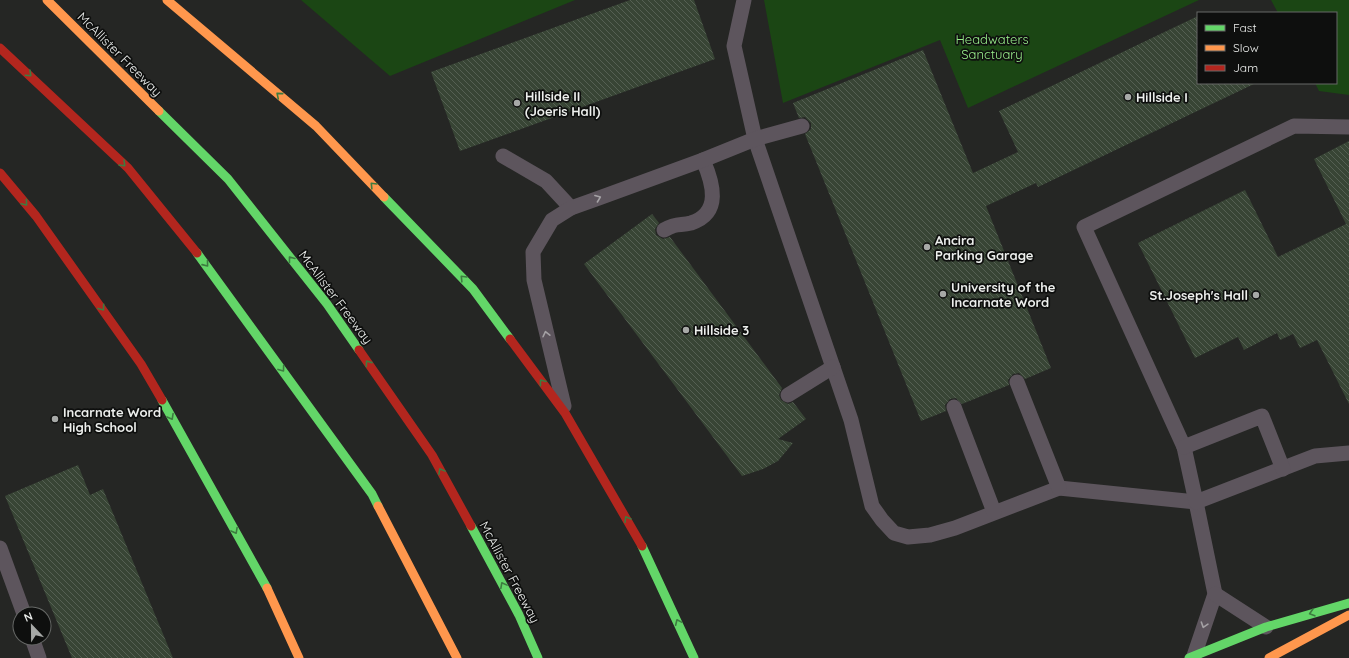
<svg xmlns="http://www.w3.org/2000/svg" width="1349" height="658" viewBox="0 0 1349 658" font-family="Quicksand,sans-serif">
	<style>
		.green { fill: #1b4614 }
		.building { fill: url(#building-back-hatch) }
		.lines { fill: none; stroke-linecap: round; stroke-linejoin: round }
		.lane { stroke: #5d555d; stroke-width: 15 }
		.fast { stroke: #63d668; stroke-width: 9 }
		.slow { stroke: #ff974d; stroke-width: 9 }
		.jam { stroke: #b3261e; stroke-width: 9 }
		.oneway { stroke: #3d7c40 }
		.oneway2 { stroke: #a5a2a5 }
		.poi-dot { fill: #a7a9a7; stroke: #0e0f0e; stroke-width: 1.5 }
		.labels { text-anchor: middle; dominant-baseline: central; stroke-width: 3.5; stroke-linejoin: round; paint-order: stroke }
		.park-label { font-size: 13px; fill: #9af08c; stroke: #0e0f0e }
		.street-label { font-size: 13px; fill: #edefed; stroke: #0e0f0e }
		.poi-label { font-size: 13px; font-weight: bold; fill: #edefed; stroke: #0e0f0e; text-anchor: start }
	</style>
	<defs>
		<pattern id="building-back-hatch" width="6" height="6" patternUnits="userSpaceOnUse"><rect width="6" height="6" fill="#384535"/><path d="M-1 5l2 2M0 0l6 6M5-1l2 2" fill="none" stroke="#556053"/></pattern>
	</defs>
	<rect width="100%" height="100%" fill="#252624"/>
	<g class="green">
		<path d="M301,0H575L390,76Z"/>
		<path d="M764,0H1199L968,108L940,40L783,103Z"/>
		<path d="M1271,0H1349V95L1319,91L1315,83H1336V13H1278Z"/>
	</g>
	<g class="building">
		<path d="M630,0H694L715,59L460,151L431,72Z"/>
		<path d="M1198,16V83H1256L1038,187L1036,183L986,206L1051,368L1025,379L1019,373L1013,374L1008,380L1009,385L962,404L956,398L950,399L945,405L946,411L921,421L805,134L811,129V123L805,117L799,118L793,103L923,50L973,173L1018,152L999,111Z"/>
		<path d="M1349,141V404L1317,340L1300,348L1293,334L1280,340L1277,333L1244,350L1238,337L1195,358L1138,243L1245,190L1278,257L1346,224L1314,159Z"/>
		<path d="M652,214L659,223L655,229L656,235L663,239L670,237L782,388L779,395L781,400L788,404L793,402L806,419L778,439L793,443L778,461L763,469L742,476L584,264Z"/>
		<path d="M78,465L90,495L103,489L173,658H72L5,496Z"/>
	</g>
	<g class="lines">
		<g class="lane">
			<path d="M744,0L734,46L755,139L851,420L872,506L882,520L894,533L908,537L930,535L955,528L1059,488L1196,502L1215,594L1194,656"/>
			<path d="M1349,127L1294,126L1084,227L1184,447L1196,502L1315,456L1349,453"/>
			<path d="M503,156L546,181L571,208"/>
			<path d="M664,230C677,222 680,226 691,223C722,213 713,183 703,160"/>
			<path d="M1017,382L1059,488"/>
			<path d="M788,395L833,367"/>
			<path d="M564,406L534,280L533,252L552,220L571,208L599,198L703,160L755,139L802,126"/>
			<path d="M954,407L994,512"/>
			<path d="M1184,447L1262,416L1283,469"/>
			<path d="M0,548L24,614"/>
			<path d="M1215,594L1266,627"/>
			<path d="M32,638L39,658"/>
		</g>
		<g class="fast">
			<path d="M159,111L228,179L327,304L359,350"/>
			<path d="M384,197L473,289L510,339"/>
			<path d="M197,253L372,494L378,506"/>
			<path d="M162,400L267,588"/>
			<path d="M471,526L519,615L538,658"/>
			<path d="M642,546L694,658"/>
			<path d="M1189,658L1266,627L1349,603"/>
		</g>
		<g class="slow">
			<path d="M47,0L159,111"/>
			<path d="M167,0L316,126L384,197"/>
			<path d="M378,506L457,658"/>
			<path d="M267,588L299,658"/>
			<path d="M1269,658L1349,615"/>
		</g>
		<g class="jam">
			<path d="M0,48L128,168L197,253"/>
			<path d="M0,173L36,216L141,364L162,400"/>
			<path d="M510,339L565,413L642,546"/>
			<path d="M359,350L432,455L471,526"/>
		</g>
	</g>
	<defs><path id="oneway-chevron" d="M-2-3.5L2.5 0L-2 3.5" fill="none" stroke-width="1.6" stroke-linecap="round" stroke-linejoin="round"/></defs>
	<g class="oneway">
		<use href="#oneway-chevron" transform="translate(29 74) rotate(43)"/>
		<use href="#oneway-chevron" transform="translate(279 95) rotate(-140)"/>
		<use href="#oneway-chevron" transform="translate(123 164) rotate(44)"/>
		<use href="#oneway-chevron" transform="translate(373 185) rotate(-134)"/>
		<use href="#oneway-chevron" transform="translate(25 203) rotate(50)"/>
		<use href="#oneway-chevron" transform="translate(291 259) rotate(-128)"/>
		<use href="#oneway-chevron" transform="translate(206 264) rotate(51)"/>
		<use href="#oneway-chevron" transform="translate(463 278) rotate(-134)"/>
		<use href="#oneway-chevron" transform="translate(102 308) rotate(54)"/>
		<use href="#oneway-chevron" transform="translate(368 363) rotate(-125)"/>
		<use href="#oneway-chevron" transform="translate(282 369) rotate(54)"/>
		<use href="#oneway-chevron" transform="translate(542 382) rotate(-127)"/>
		<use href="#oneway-chevron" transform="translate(171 417) rotate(61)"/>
		<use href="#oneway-chevron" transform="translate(441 471) rotate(-118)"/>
		<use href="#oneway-chevron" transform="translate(627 519) rotate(-120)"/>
		<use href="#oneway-chevron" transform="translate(235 531) rotate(61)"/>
		<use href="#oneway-chevron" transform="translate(503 585) rotate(-118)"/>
		<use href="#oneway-chevron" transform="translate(1312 613) rotate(164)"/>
		<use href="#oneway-chevron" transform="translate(678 622) rotate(-114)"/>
	</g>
	<g class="oneway2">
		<use href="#oneway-chevron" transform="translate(598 198) rotate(-21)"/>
		<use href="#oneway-chevron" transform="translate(546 334) rotate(-103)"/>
		<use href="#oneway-chevron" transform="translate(1204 625) rotate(108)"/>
	</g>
	<g class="poi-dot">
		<circle cx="1128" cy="97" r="4"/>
		<circle cx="517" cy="103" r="4"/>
		<circle cx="927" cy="247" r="4"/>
		<circle cx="943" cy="294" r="4"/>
		<circle cx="1256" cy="295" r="4"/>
		<circle cx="686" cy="330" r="4"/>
		<circle cx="55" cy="419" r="4"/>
	</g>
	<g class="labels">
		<g class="park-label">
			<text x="992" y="39">Headwaters<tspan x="992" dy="15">Sanctuary</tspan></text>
		</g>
		<g class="street-label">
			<text transform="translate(120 54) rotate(45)">McAllister Freeway</text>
			<text transform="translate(336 297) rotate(53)">McAllister Freeway</text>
			<text transform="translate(510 572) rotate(62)">McAllister Freeway</text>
		</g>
		<g class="poi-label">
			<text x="525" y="96">Hillside II<tspan x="525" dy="15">(Joeris Hall)</tspan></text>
			<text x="1136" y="97">Hillside I</text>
			<text x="935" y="240">Ancira<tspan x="935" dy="15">Parking Garage</tspan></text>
			<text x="951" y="287">University of the<tspan x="951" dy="15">Incarnate Word</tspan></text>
			<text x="1248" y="295" text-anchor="end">St.Joseph's Hall</text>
			<text x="694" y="330">Hillside 3</text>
			<text x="63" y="412">Incarnate Word<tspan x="63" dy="15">High School</tspan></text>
		</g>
	</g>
	<rect x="1197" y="12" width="140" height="72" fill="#0e0f0e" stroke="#676967"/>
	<rect x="1205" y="25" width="20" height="6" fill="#63d668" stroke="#676967"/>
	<text x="1233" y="32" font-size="12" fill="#edefed">Fast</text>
	<rect x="1205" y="45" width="20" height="6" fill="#ff974d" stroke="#676967"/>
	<text x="1233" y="52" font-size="12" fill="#edefed">Slow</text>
	<rect x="1205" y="65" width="20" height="6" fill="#b3261e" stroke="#676967"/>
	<text x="1233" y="72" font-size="12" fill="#edefed">Jam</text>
	<g transform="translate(32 626) rotate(338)"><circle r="19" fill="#0e0f0e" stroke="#676967"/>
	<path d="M0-3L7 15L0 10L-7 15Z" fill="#a7a9a7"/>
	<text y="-6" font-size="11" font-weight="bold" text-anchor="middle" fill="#edefed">N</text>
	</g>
</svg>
